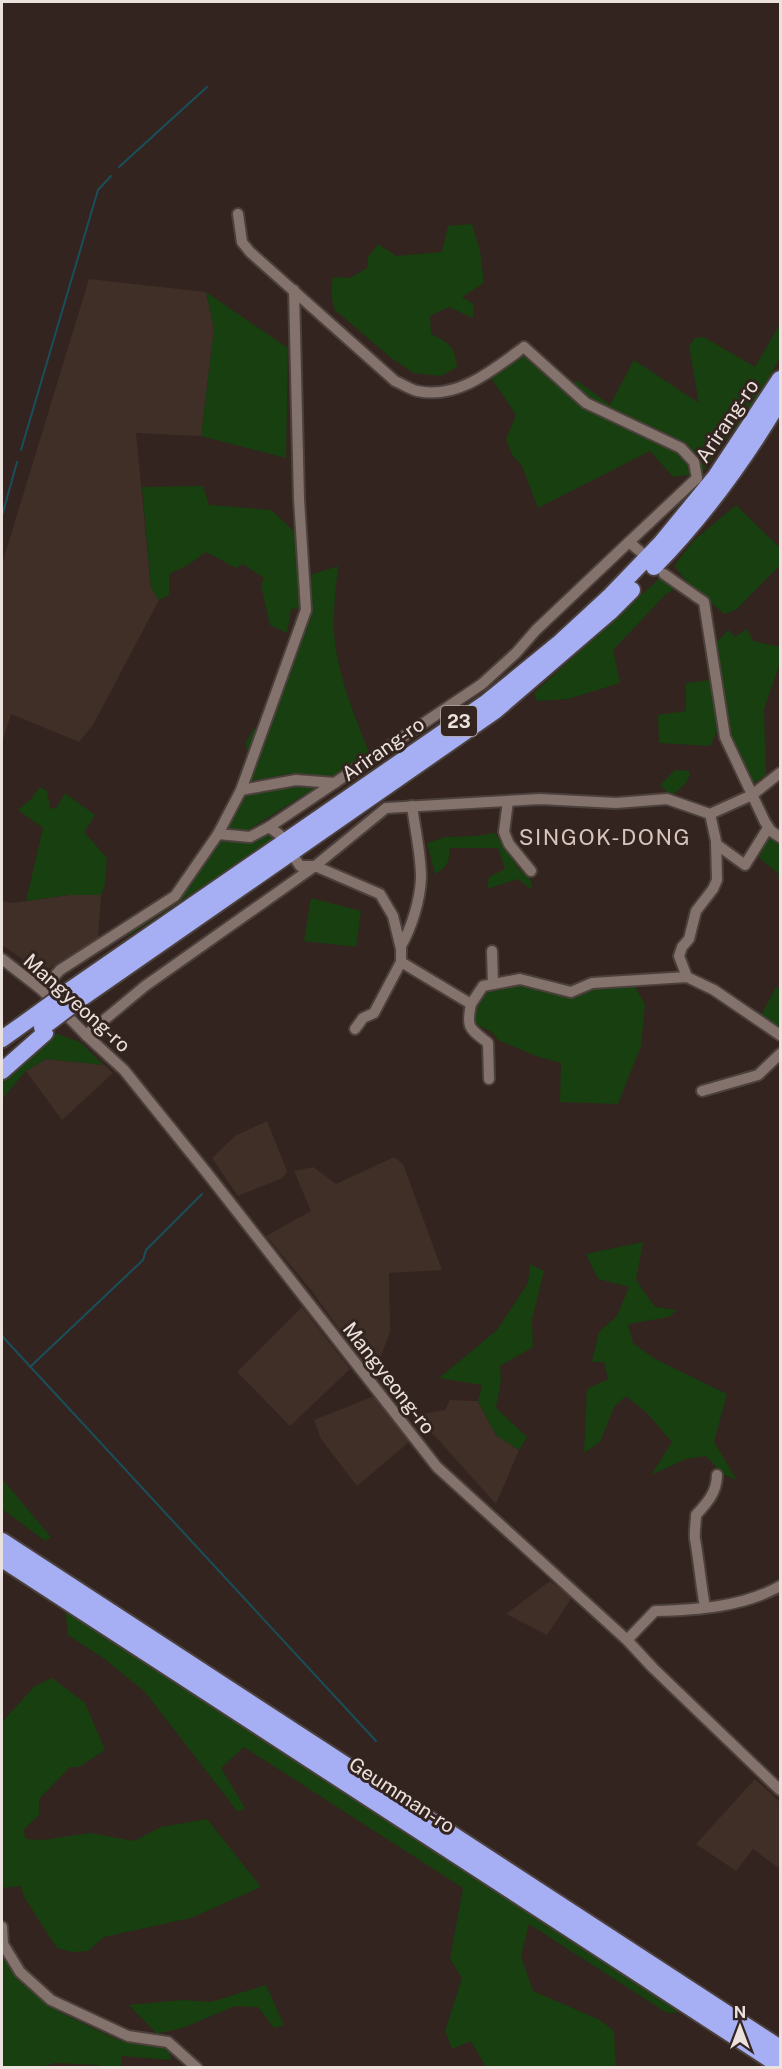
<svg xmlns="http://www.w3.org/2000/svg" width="782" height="2069" viewBox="0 0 782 2069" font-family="'Public Sans',sans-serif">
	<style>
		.industrial { fill: #402f27 }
		.green { fill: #173f0f }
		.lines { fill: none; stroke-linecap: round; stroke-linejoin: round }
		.stream { stroke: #194f5b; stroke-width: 2 }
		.minor-casing { stroke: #4c403c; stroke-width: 14 }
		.highway-casing { stroke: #4c403c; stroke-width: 20 }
		.minor { stroke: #84726c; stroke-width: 10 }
		.highway { stroke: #a6aff4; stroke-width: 16 }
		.highway-bridge-casing { stroke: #4c403c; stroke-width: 20; stroke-linecap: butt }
		.highway-bridge { stroke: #a6aff4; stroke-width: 16 }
		.labels { text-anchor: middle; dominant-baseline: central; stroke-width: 6; stroke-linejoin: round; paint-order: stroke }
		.shield { fill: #33241f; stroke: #b4a8a4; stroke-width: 1.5 }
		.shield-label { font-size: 18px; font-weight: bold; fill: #ebe1dd }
		.street-label { font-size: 20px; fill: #ebe1dd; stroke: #33241f }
		.quarter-label { font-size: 22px; letter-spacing: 1.5px; fill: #d7c4bd; stroke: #33241f }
	</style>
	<rect width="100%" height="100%" fill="#33241f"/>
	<g class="industrial">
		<path d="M89,279L206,292L214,329L201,436L136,433L151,588L159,600L93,725L79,742L11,714L2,743V564Z"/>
		<path d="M68,895H101L98,938L42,973L2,945V901L13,903Z"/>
		<path d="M46,1059L104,1065L113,1073L62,1120L26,1071Z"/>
		<path d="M267,1121L287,1171L283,1178L238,1196L212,1158L235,1136Z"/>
		<path d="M394,1157L403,1164L442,1270L389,1273L390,1332L373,1377L312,1291L266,1236L311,1211L294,1171L313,1167L336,1184Z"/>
		<path d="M302,1307L350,1369L290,1426L237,1372Z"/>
		<path d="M374,1396L409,1442L357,1486L321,1439L314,1420Z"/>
		<path d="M450,1400L478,1401L496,1435L519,1450L496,1504L416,1415L445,1410Z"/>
		<path d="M550,1581L572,1597L547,1635L506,1614Z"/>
		<path d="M755,1779L780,1802V1869L753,1849L736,1871L696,1844Z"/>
	</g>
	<g class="green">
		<path d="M472,224L480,251L484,283L462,297L474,304L473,318L449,307L430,316L431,334C449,343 455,346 457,367L441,376L414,373L391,358L334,309L331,292L333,277L350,278L367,268L368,257L378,244L396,256L442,252L448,226Z"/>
		<path d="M206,292L288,348L286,458L201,436L214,329Z"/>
		<path d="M780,324V357L759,396L702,473L673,477L650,451L538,508L522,466L512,455L506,439L516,415L491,378L522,355L565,391L576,380L610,405L634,360L699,403L689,346L695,338L704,337L755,367Z"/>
		<path d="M203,486L209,505L271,510L295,532L301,608L291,609L287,633L270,625L261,585L264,578L243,564L236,568L206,552L188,565L169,574V595L159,600L151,588L142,487Z"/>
		<path d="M736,505L780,548V565L736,610L724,614L687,582L674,566L693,541Z"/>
		<path d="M338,566C336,587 333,610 334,631C336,670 354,715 369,752L333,779L308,774L294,773L250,781L253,770L245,744L253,729L264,730L280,702L291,653L310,589V575Z"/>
		<path d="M661,577L674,589L665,595L613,650L620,683L568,699L537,701L534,693Z"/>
		<path d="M747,629L753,641L780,647V663L764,709L766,775L753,784L729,735L715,643L729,630L735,637Z"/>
		<path d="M712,680L720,725L710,746L659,743L658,715L686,711V683Z"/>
		<path d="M675,770L690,771C690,782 679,790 671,796L660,785Z"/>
		<path d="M291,786H318L248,830L226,829L245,794Z"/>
		<path d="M40,787L47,791L50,809L57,807L65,793L95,815L84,832L107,858L105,884L101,895H68L26,901L43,828L18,810L31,799Z"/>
		<path d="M269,832L277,837L128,936V931L181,894L191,884L219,838L243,842Z"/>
		<path d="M495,833L519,869L531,880L532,890L518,879L487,889L489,877L505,869L498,848H449C450,861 448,867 435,874L427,843L446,837L477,836Z"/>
		<path d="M769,836L780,843V887L778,873L759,858Z"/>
		<path d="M311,898L361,911L356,947L304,941Z"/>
		<path d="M516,984L569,995L609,986L635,987L645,1004L641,1046L618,1104L560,1102L561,1063L536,1056L498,1040L492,1032L479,1026L471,1016L490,989Z"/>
		<path d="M776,987L780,989V1030L761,1015Z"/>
		<path d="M55,1033L80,1042L104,1065L46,1059L26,1071L2,1099V1081Z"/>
		<path d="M643,1242L636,1280L655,1307L677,1310L669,1317L628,1324L633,1343L655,1359L727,1394L714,1442L737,1480L724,1475L706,1456L686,1459L651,1475L672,1442L647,1413L626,1396L614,1407L600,1442L584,1453L587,1389L608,1379L604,1362H592L599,1332L617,1316L629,1287L598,1279L586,1254Z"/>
		<path d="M530,1264L544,1271L532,1320L533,1347L500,1366L501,1381L496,1408L527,1437L519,1450L496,1435L478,1401L482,1385L439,1378L497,1330L528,1283Z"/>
		<path d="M2,1479L51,1537L45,1541L2,1509Z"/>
		<path d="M65,1609L683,2012L667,2013L529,1924L521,1956L533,1991L600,2020L614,2031L616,2067H486L471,2041L452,2049L445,2031L462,1978L450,1959L463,1888L244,1747L221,1768L245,1808L238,1812L145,1692L106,1660L68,1635Z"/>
		<path d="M52,1678L85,1703L105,1750L79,1767H70L39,1799V1815L23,1830L26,1839L43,1840L90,1833L134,1841L161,1827L207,1819L261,1887L191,1918L104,1937L88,1951L72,1952L57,1948L24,1897L21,1886L2,1888V1722L35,1686Z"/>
		<path d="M2,1955L59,2012L118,2040L169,2049L171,2060L122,2056L121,2067H98V2065L55,2063L41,2067H2Z"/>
		<path d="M266,1985L284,2025L274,2028L258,2007L235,2006L185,2027L157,2034L129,2005L183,2000L211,2002Z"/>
	</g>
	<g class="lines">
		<g class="stream">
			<path d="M119,167L207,87"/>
			<path d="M21,450L98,190L111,176"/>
			<path d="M2,516L17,462"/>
			<path d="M2,1336L376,1741"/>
			<path d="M30,1367L143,1260L146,1250L202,1194"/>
		</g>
		<defs>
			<g id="minor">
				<path d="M238,214L242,242L250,252L395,381C402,384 410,389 417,391C458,400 494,369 524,347L586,403L681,448L694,462L697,478L629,542L642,553"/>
				<path d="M664,574L704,602L725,737L765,822L771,831L780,837"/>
				<path d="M241,790L296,780L335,783"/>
				<path d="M508,801L504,832L509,844L531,871"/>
				<path d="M269,827L482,684L516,653L536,630L629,542"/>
				<path d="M218,834L250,837L269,827L280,835"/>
				<path d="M716,844L745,865L768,828"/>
				<path d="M296,860L300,866H315L380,894L393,916L401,949V962L374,1013L363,1018L355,1029"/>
				<path d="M401,946C412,927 420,900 421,878C421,854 415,829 412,806"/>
				<path d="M492,951L493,984"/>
				<path d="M2,959L42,990L86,1035L124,1070L207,1173L437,1467L627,1640L653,1668L780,1790"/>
				<path d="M401,962L471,1004L483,986L520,979L571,992L592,983L687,977L714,990L780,1035"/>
				<path d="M687,977L679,956L682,947L689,939L696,911L713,889L717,880L716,841L710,814"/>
				<path d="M42,990L60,970L175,896L218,834L241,790L306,610L299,499L294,290"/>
				<path d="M471,1004C466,1028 469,1028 488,1043L489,1079"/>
				<path d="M86,1035L145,986L315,866L386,808L540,799L616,803L667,799L710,814L752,795L780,773"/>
				<path d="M702,1091L758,1075L780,1054"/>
				<path d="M705,1607C701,1585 699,1562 695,1539C694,1532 696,1523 696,1515C707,1503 717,1492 717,1475"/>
				<path d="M627,1640L655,1611C696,1610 743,1607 780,1586"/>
				<path d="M2,1927L3,1944L20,1972L51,2000L128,2036L168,2042L197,2068"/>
			</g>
			<g id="highway">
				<path d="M654,567C702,518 745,459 780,400"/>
				<path d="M70,990L487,702L558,644L611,595L661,543L716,476L780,379"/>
				<path d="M79,1000L495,711L610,612L632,590"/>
				<path d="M2,1039L37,1014"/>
				<path d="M2,1071L45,1033L42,1027"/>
				<path d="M2,1541L780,2048"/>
				<path d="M2,1559L780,2066"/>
			</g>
		</defs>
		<use href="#minor" class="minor-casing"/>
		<use href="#highway" class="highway-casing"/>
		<use href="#minor" class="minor"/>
		<use href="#highway" class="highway"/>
		<defs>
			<g id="highway-bridge">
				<path d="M37,1014L70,990"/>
				<path d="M47,1024L79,1000"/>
			</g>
		</defs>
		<use href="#highway-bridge" class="highway-bridge-casing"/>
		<use href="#highway-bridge" class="highway-bridge"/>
	</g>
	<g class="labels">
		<rect class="shield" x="441" y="706" width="36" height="30" rx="4.5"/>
		<g class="shield-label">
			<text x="459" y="721">23</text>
		</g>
		<g class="street-label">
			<text transform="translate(727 421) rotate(-56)">Arirang-ro</text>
			<text transform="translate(383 749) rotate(-35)">Arirang-ro</text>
			<text transform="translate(77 1003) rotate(42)">Mangyeong-ro</text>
			<text transform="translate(389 1378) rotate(52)">Mangyeong-ro</text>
			<text transform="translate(402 1795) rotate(33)">Geumman-ro</text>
		</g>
		<g class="quarter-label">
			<text x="605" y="837">SINGOK-DONG</text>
		</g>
	</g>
	<rect width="782" height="2069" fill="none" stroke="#ebe1dd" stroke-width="6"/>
	<g transform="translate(740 2027)" stroke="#33241f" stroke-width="4.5" paint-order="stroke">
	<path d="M0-4.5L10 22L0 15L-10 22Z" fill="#ebe1dd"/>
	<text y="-9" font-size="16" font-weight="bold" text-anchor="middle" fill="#ebe1dd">N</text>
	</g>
</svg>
